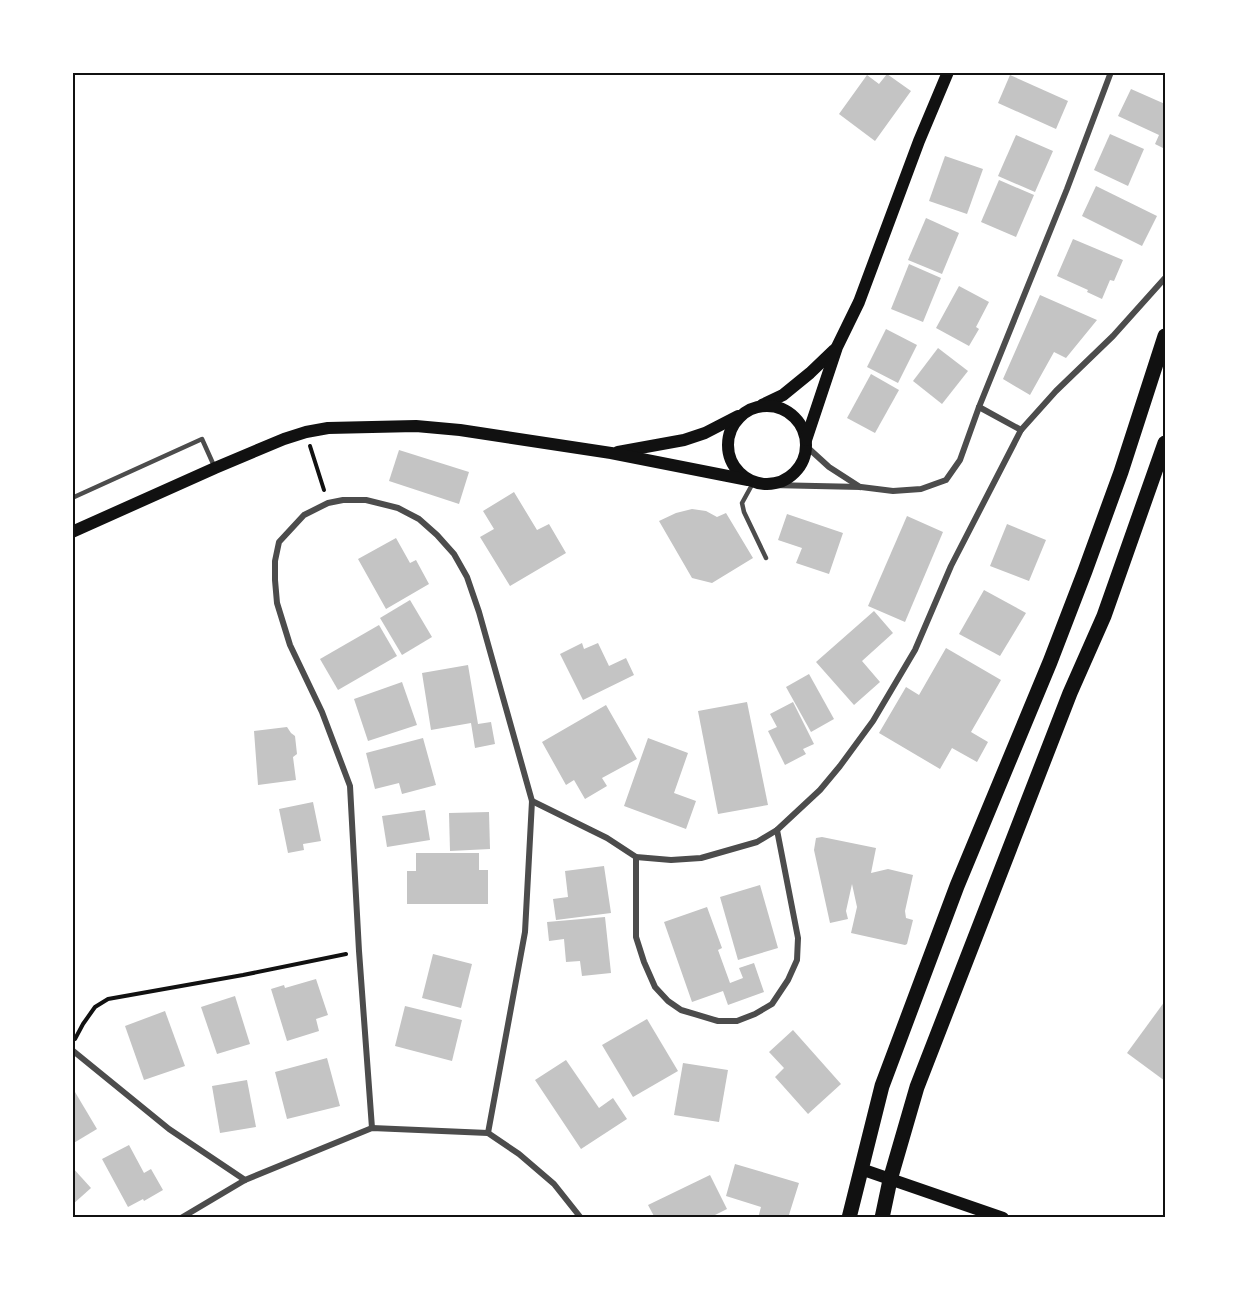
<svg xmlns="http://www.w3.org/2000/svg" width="1237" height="1290" viewBox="0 0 1237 1290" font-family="'Source Sans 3',sans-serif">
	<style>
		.building { fill: #c4c4c4 }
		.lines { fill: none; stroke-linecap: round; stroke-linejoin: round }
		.path { stroke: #111; stroke-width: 4 }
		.service { stroke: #4c4c4c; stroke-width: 4.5 }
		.minor { stroke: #4c4c4c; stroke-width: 6 }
		.secondary { stroke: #111; stroke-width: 12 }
		.primary { stroke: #111; stroke-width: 15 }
		.neatline { fill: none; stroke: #111; stroke-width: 2 }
	</style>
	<rect width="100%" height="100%" fill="#fff"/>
	<g class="building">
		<path d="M887,74L911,91L875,141L839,114L867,75L879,84Z"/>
		<path d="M1010,75L1068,101L1056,129L998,103Z"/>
		<path d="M1131,89L1165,104V149L1155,144L1159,135L1118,116Z"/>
		<path d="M1110,134L1144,149L1128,186L1094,170Z"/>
		<path d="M1016,135L1053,151L1035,192L998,176Z"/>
		<path d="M945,156L983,169L967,214L929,201Z"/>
		<path d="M999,180L1034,195L1016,237L981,222Z"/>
		<path d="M1096,186L1157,216L1142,246L1082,216Z"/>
		<path d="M926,218L959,233L942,274L908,260Z"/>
		<path d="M1073,239L1123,260L1114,281L1110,280L1102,299L1087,292L1088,290L1057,276Z"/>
		<path d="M909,264L941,278L923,322L891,309Z"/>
		<path d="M959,286L989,302L976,327L979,329L969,346L936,328Z"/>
		<path d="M1040,295L1097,320L1066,358L1054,352L1030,395L1003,379Z"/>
		<path d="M886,329L917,345L898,383L867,367Z"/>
		<path d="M938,348L968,371L942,404L913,381Z"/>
		<path d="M871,374L899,390L875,433L847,418Z"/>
		<path d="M399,450L469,472L459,504L389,481Z"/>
		<path d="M514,492L537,530L549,524L566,553L510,586L480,537L494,529L483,511Z"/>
		<path d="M692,509L706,511L717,517L726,513L753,558L712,583L692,578L659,521L676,513Z"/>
		<path d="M787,514L843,533L829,574L796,563L802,548L778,540Z"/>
		<path d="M907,516L943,532L905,622L868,606Z"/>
		<path d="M1007,524L1046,540L1029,581L990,566Z"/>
		<path d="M396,538L410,563L416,560L429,584L386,609L358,559Z"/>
		<path d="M984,590L1026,613L1000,656L959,634Z"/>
		<path d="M410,600L432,637L402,655L380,618Z"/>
		<path d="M874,611L893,633L862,661L880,682L854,705L816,662Z"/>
		<path d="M379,625L397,656L338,690L320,659Z"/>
		<path d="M582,643L584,649L598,643L609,666L626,658L634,675L583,700L560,654Z"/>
		<path d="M946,648L1001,680L971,732L988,742L977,762L952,748L940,769L879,733L906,687L919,695Z"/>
		<path d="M468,665L478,724L491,722L495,744L475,748L471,723L431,730L422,673Z"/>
		<path d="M809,674L834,719L811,732L786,687Z"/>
		<path d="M402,682L417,725L368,741L354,699Z"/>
		<path d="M747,702L768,805L718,814L698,711Z"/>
		<path d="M793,702L814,744L803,749L806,754L785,765L768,731L777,727L770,714Z"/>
		<path d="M606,705L637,759L602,778L607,786L585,799L574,780L566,785L542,742Z"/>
		<path d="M287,727L291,733L295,736L297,754L293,757L296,780L258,785L254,731Z"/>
		<path d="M423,738L436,785L402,794L399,783L375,789L366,753Z"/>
		<path d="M648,738L688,753L674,793L696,801L686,829L624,806Z"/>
		<path d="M313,802L321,841L303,844L304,850L288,853L279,809Z"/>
		<path d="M425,810L430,840L387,847L382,816Z"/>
		<path d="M489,812L490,849L450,851L449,813Z"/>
		<path d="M822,837L876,848L871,873L888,869L913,875L905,911L906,918L913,920L907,944L905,945L851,933L857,907L852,884L846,911L848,919L830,923L814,850L816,838Z"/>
		<path d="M416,853H479V870H488V904H407V871H416Z"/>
		<path d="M604,866L611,913L556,920L553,899L568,897L565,871Z"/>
		<path d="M760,885L778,948L738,960L720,897Z"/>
		<path d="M707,907L722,948L718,950L730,983L743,978L739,968L754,963L764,992L728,1005L723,991L692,1002L664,922Z"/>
		<path d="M605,917L611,973L582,976L580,961L566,962L564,939L549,941L547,922Z"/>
		<path d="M433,954L472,964L461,1008L422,998Z"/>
		<path d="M316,979L328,1015L316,1019L319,1031L287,1041L271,989L284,985L285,988Z"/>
		<path d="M235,996L250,1044L217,1054L201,1007Z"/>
		<path d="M1165,1001V1081L1127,1053Z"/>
		<path d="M405,1006L462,1020L452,1061L395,1046Z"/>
		<path d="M165,1011L185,1066L144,1080L125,1026Z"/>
		<path d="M647,1019L678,1071L633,1097L602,1045Z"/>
		<path d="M793,1030L841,1084L808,1114L775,1077L784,1068L769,1052Z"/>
		<path d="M327,1058L340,1106L287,1119L275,1072Z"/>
		<path d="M566,1060L599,1108L613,1098L627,1119L581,1149L535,1080Z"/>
		<path d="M683,1063L728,1070L719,1122L674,1115Z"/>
		<path d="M247,1080L256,1127L220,1133L212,1086Z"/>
		<path d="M72,1087L97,1129L72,1144Z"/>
		<path d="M129,1145L144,1173L151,1169L163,1190L144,1201L143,1199L128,1207L102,1159Z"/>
		<path d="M735,1164L799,1183L788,1218H758L761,1207L726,1196Z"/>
		<path d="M72,1167L91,1188L72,1205Z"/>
		<path d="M710,1175L727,1209L709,1218H655L648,1205Z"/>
	</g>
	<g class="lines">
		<g class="path">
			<path d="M310,446L324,490"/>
			<path d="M75,1039L83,1024L95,1007L108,999L243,975L346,954"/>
		</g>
		<g class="service">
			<path d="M753,483L742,503L744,512L766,558"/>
			<path d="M72,498L202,439L215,468"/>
		</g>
		<g class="minor">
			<path d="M979,407L1021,430"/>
			<path d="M806,446L829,467L860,487"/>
			<path d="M770,485L861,487L893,491L921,489L946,480L960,460L979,407L1067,189L1111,72"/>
			<path d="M532,801L607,838L636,857L671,860L701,858L757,842L777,830L820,790L840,766L873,721L915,650L951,566L1021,430L1056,391L1113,336L1165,278"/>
			<path d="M636,857V937L644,962L655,987L668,1001L681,1010L718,1021H737L755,1014L772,1004L788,980L797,960L798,938L777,830"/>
			<path d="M72,1050L169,1129L245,1180"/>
			<path d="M372,1128L359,951L350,786L322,712L290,645L277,603L275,580V561L279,542L304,515L328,503L343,500H366L398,508L419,519L437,535L454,554L467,577L479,612L532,801L525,932L488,1133"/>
			<path d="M181,1218L245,1180L372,1128L488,1133L519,1154L554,1184L581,1218"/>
		</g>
		<g class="secondary">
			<path d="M762,405L783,395L810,373L834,350"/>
			<circle cx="767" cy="445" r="39"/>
			<path d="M806,440L837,347L859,302L919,141L948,72"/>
			<path d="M618,452L684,440L705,433L738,416"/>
			<path d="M72,532L215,468L284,439L306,432L328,428L416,426L460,430L611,453L748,480"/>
			<path d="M861,1169L1003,1218"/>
		</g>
		<g class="primary">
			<path d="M849,1218L882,1086L957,886L1050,662L1085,571L1121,472L1165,336"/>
			<path d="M882,1218L890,1180L917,1087L1070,693L1104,616L1165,443"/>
		</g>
	</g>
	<rect width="1237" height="1290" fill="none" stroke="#ffffff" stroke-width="147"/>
	<rect x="74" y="74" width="1090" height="1142" class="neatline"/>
</svg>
